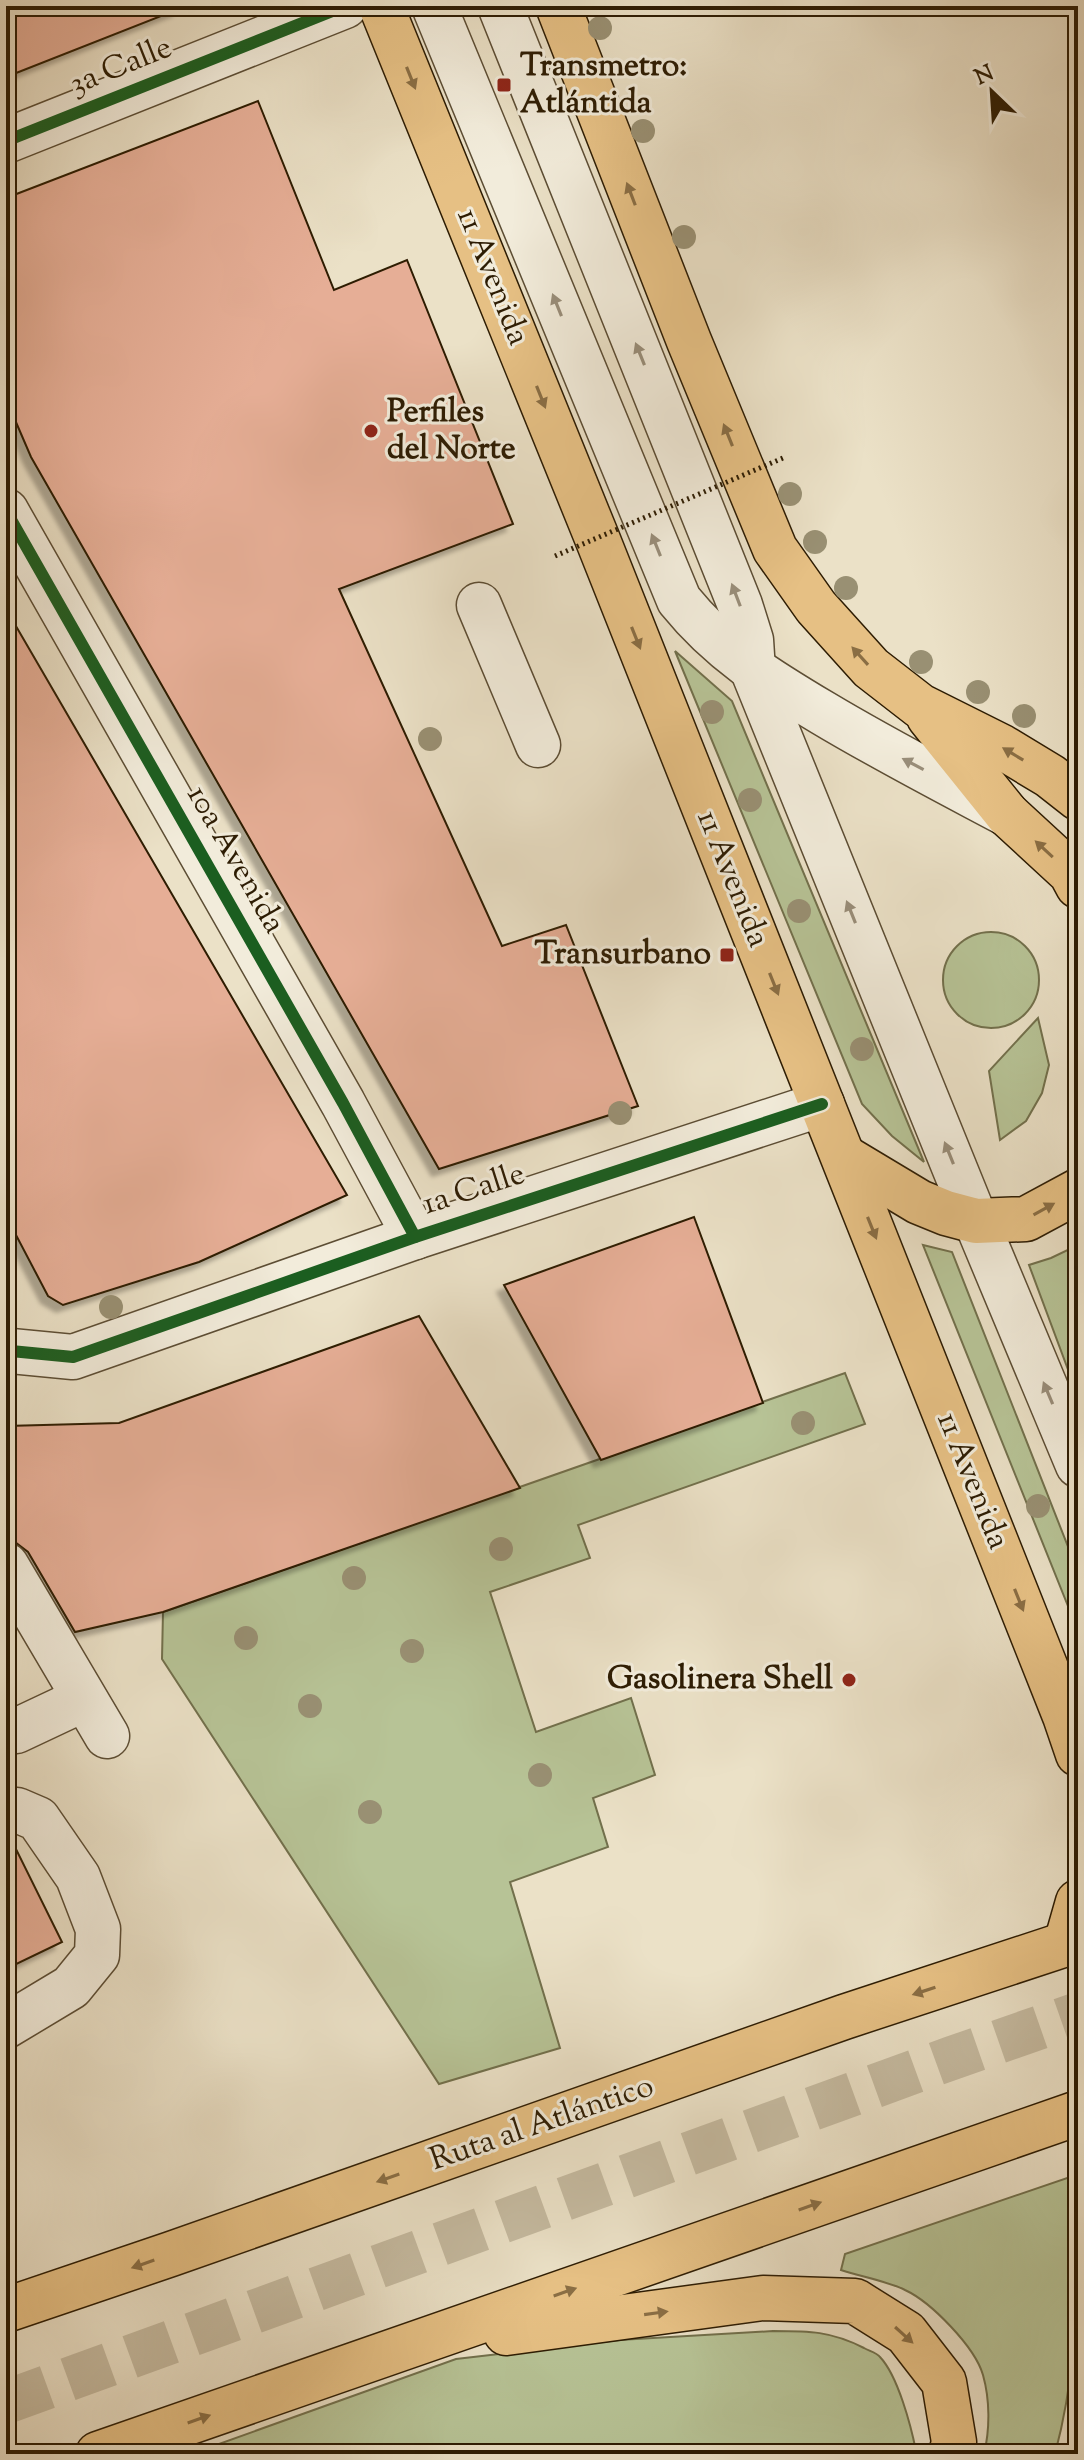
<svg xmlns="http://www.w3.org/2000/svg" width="1084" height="2460" viewBox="0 0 1084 2460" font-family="'Sorts Mill Goudy',serif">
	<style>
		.green { fill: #b7c396; stroke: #72704c; stroke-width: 2 }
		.building { fill: #e6ae96; stroke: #2d1c03; stroke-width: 2; filter: url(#shadow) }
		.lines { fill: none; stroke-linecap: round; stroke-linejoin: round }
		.highway-tunnel { stroke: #c5baa0; stroke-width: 44; stroke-dasharray: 44 22; stroke-linecap: butt }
		.minor-casing { stroke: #5c4d34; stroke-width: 47 }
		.major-casing { stroke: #2d1c03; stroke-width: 47 }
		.highway-casing { stroke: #2d1c03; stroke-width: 47 }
		.minor { stroke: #f2ecdb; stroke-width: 44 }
		.major { stroke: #e6c084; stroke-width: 44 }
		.highway { stroke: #e6c084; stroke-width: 44 }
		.path-bridge { stroke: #2d1c03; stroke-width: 5; stroke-dasharray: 2 4; stroke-linecap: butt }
		.cycleway-casing { stroke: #f2ecdb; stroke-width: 17 }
		.cycleway { stroke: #1b5e20; stroke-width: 12 }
		.tree { fill: #999073 }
		.oneway { fill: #8a6e44 }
		.oneway2 { fill: #998e7a }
		.poi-dot { fill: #8f2418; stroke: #f2ecdb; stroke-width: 3 }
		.labels { text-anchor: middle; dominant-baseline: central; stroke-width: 6; stroke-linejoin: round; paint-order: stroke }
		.street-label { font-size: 32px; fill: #2d1c03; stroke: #f2ecdb }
		.poi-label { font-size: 32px; font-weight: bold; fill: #2d1c03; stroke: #f2ecdb; text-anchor: start }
	</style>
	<defs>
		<filter id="shadow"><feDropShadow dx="-7" dy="7" stdDeviation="2" flood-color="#0004"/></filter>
	</defs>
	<rect width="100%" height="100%" fill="#ebe1c7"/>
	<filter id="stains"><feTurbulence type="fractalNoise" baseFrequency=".0025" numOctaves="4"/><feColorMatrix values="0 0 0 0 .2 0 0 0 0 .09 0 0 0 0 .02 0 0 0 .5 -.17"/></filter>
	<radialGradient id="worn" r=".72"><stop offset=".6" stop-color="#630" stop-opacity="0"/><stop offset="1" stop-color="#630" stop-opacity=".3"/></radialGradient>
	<g class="green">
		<path d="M675,651L732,701L924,1162L892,1136L862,1104Z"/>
		<circle cx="991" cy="980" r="48"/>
		<path d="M1038,1018L1049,1065L1042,1093L1026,1121L1000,1140L989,1071Z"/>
		<path d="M923,1245L952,1252L1078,1572V1631Z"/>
		<path d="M1078,1245V1382L1076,1391L1029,1265L1051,1258Z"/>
		<path d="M845,1373L865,1424L578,1525L590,1558L490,1592L536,1732L631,1698L655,1775L593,1798L608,1847L510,1882L560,2048L439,2084L162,1659L163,1612Z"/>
		<path d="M1073,2176C1084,2216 1076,2260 1072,2300C1071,2316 1074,2333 1073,2350C1070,2385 1064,2420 1055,2454H984C990,2429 990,2400 983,2375C975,2347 931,2302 905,2290C890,2282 859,2276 841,2270L845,2254Z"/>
		<path d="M773,2331C809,2331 831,2331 864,2348C869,2351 877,2353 880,2357C898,2376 911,2426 916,2451L915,2454H191L456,2359L619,2340Z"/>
	</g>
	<g class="building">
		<path d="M6,6H178L179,9L6,77Z"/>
		<path d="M258,101L334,290L407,260L513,524L339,589L502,946L566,925L638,1106L439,1169L31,457L6,399V198Z"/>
		<path d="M6,609L347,1195L199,1262L63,1305L48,1296L6,1216Z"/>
		<path d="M694,1217L763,1403L601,1460L504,1285Z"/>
		<path d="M419,1316L520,1488L163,1612L75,1632L28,1552L15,1542L6,1527V1426L119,1423Z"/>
		<path d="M6,1837H10L62,1942L6,1969Z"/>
	</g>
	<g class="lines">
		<path class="highway-tunnel" d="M6,2402L952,2058L1078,2014"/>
		<defs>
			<g id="minor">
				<path d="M434,6L679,600C721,652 766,679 823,713C883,749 945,781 1007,814"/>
				<path d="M500,6L740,605L751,640L753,671L976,1221L1078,1465"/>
				<path d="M6,141L345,6"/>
				<path d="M6,511L343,1103L415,1237"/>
				<path d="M479,605L538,745"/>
				<path d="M6,1353L11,1351L73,1357L415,1237L822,1104"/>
				<path d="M6,1565L107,1736"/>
				<path d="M16,1731L84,1699"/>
				<path d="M6,1813L17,1810L38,1819L78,1877L98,1929L97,1955L71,1987L6,2026"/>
			</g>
			<g id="major">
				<path d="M381,6C614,574 840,1145 1065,1716L1078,1754"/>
				<path d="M558,6L689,341L775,549L816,607L871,668L920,706L1002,747L1050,776L1078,798"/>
				<path d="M929,717L1007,814L1071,873L1078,886"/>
				<path d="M844,1157L919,1202L946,1213L976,1221L1026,1219L1078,1191"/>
				<path d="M1066,1944L1078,1902"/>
				<path d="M6,2310L171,2254L844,2017L1078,1940"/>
			</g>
			<g id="highway">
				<path d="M506,2333L763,2298L855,2301L906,2333L944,2382L954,2442L951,2454"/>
				<path d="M98,2454L1078,2113"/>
			</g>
		</defs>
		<use href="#minor" class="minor-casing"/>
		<use href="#major" class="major-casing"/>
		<use href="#highway" class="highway-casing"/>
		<use href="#minor" class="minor"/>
		<use href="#major" class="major"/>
		<use href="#highway" class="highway"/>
		<path class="path-bridge" d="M555,556L783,458"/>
		<defs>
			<g id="cycleway">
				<path d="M6,141L345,6"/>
				<path d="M6,511L343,1103L415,1237"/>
				<path d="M6,1353L11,1351L73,1357L415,1237L822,1104"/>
			</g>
		</defs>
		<use href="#cycleway" class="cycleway-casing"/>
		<use href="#cycleway" class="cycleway"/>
	</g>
	<g class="tree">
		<circle cx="600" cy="28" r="12"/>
		<circle cx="643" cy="131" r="12"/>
		<circle cx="684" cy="237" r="12"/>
		<circle cx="790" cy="494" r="12"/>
		<circle cx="815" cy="542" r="12"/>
		<circle cx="846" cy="588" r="12"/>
		<circle cx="921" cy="662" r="12"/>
		<circle cx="978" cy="692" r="12"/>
		<circle cx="712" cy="712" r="12"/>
		<circle cx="1024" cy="716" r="12"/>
		<circle cx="430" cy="739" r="12"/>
		<circle cx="750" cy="800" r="12"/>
		<circle cx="799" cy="911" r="12"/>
		<circle cx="862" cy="1049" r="12"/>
		<circle cx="620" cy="1113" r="12"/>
		<circle cx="111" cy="1307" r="12"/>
		<circle cx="803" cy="1423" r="12"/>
		<circle cx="1038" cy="1506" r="12"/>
		<circle cx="501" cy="1549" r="12"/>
		<circle cx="354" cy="1578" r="12"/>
		<circle cx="246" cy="1638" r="12"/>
		<circle cx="412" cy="1651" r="12"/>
		<circle cx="310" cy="1706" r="12"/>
		<circle cx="540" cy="1775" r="12"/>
		<circle cx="370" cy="1812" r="12"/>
	</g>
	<defs><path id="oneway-solid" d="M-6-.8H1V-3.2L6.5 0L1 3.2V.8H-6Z" transform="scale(2)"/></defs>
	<g class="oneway">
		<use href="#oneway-solid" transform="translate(411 78) rotate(68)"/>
		<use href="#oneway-solid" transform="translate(631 194) rotate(-111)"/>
		<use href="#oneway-solid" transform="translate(541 397) rotate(68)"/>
		<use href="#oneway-solid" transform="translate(728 435) rotate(-112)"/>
		<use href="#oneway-solid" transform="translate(636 638) rotate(68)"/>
		<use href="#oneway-solid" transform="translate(860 656) rotate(-132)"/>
		<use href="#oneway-solid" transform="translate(1013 754) rotate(-149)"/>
		<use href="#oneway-solid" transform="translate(1044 849) rotate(-137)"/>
		<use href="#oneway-solid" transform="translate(774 984) rotate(68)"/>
		<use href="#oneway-solid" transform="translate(1044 1209) rotate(-29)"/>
		<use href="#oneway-solid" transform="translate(872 1228) rotate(68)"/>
		<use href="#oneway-solid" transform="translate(1019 1600) rotate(68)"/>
		<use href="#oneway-solid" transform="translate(924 1991) rotate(162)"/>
		<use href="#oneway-solid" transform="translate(388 2178) rotate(161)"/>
		<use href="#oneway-solid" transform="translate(810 2206) rotate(-19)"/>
		<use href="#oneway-solid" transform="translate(143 2264) rotate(161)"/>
		<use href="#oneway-solid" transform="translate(565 2292) rotate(-19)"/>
		<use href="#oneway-solid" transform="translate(656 2313) rotate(-8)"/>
		<use href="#oneway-solid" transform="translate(904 2335) rotate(42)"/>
		<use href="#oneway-solid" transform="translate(199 2419) rotate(-19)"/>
	</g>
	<g class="oneway2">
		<use href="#oneway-solid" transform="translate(557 305) rotate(-112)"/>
		<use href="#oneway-solid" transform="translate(640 354) rotate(-112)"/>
		<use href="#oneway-solid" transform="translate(656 545) rotate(-112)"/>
		<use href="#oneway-solid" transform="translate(736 595) rotate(-111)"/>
		<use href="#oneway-solid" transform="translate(913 764) rotate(-152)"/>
		<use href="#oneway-solid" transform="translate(851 912) rotate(-112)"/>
		<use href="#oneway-solid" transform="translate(949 1153) rotate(-112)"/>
		<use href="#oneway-solid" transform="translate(1048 1393) rotate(-113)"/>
	</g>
	<g class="poi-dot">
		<rect x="496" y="77" width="16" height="16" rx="4"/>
		<circle cx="371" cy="431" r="8"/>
		<rect x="719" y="947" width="16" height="16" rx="4"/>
		<circle cx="849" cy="1680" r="8"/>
	</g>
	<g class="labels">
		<g class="street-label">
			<text transform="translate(121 67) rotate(-22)">3a Calle</text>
			<text transform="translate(492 277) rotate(68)">11 Avenida</text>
			<text transform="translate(235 860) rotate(60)">10a Avenida</text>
			<text transform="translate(732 879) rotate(68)">11 Avenida</text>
			<text transform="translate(474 1190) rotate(-18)">1a Calle</text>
			<text transform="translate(972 1481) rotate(68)">11 Avenida</text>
			<text transform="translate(542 2124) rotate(-19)">Ruta al Atlántico</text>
		</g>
		<g class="poi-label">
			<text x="520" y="67">Transmetro:<tspan x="520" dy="37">Atlántida</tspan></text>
			<text x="387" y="413">Perfiles<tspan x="387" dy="37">del Norte</tspan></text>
			<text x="711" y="955" text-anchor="end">Transurbano</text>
			<text x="833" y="1680" text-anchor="end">Gasolinera Shell</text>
		</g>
	</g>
	<rect width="1084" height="2460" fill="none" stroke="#ebe1c7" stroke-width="32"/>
	<rect x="8" y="8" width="1068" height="2444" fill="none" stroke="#2d1c03" stroke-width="4"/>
	<rect x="16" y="16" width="1052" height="2428" fill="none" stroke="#2d1c03" stroke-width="2"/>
	<g transform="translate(992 92) rotate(335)" stroke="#f2ecdb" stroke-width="6" paint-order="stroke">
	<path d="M0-6L14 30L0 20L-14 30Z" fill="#2d1c03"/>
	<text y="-12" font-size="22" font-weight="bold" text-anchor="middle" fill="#2d1c03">N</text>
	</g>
	<rect width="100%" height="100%" filter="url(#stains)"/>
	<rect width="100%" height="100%" fill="url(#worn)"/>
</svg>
